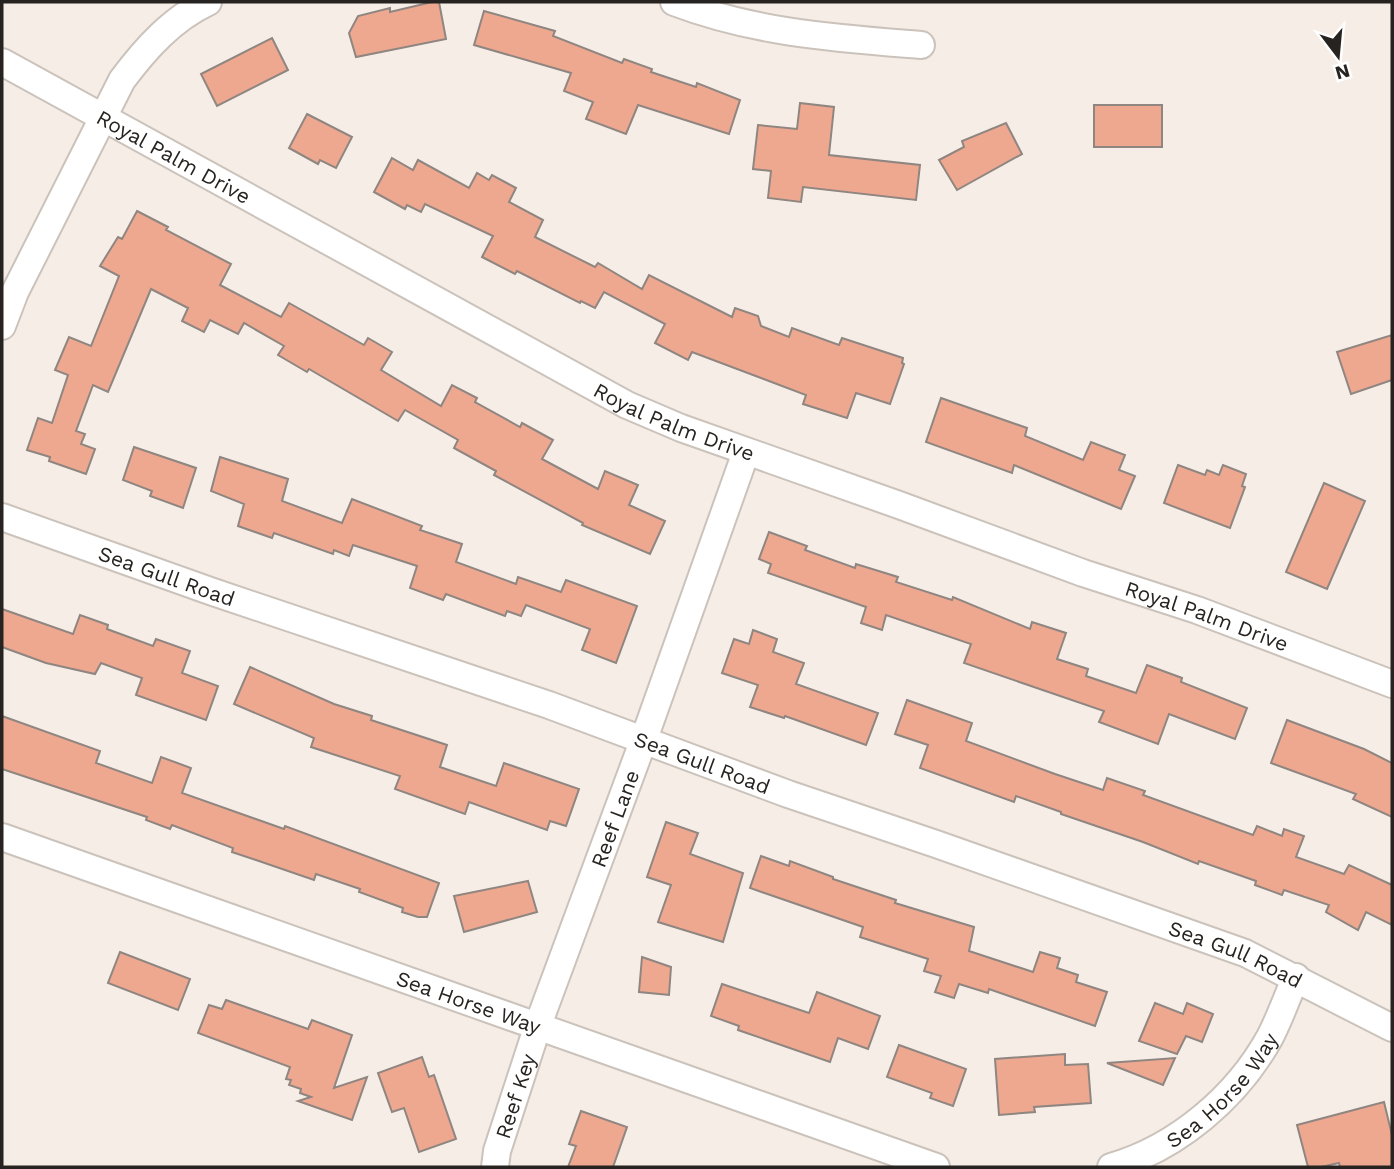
<svg xmlns="http://www.w3.org/2000/svg" width="1394" height="1169" viewBox="0 0 1394 1169" font-family="'Work Sans',sans-serif">
	<style>
		.building { fill: #eea890; stroke: #8f8581; stroke-width: 2 }
		.lines { fill: none; stroke-linecap: round; stroke-linejoin: round }
		.minor-casing { stroke: #cbc3bb; stroke-width: 30 }
		.minor { stroke: #fff; stroke-width: 26 }
		.labels { text-anchor: middle; dominant-baseline: central; stroke-width: 6; stroke-linejoin: round; paint-order: stroke }
		.street-label { font-size: 21px; fill: #262320; stroke: #fff }
	</style>
	<rect width="100%" height="100%" fill="#f6eee6"/>
	<g class="building">
		<path d="M432,2H439L446,39L356,57L349,33L358,16L390,8V12Z"/>
		<path d="M484,11L555,31L553,36L622,63L624,59L652,69L651,72L696,87L697,83L740,100L729,134L638,105L626,134L586,119L593,102L564,91L571,73L474,45Z"/>
		<path d="M272,38L288,70L217,106L201,74Z"/>
		<path d="M800,103L834,107L829,155L920,165L916,200L803,187L801,202L768,198L771,171L753,169L758,125L797,129Z"/>
		<rect x="1094" y="105" width="68" height="42"/>
		<path d="M307,114L352,137L336,168L320,160L318,164L289,148Z"/>
		<path d="M1006,123L1022,154L957,190L939,160L964,147L962,141Z"/>
		<path d="M392,158L413,170L418,160L469,188L477,173L489,180L492,175L516,188L509,202L543,220L535,237L595,267L598,263L642,289L649,275L732,317L735,308L758,316L761,326L789,337L792,328L839,345L842,338L903,358L902,363L904,364L890,404L856,393L847,418L803,404L806,395L692,352L688,360L655,343L665,324L604,292L595,308L581,301L580,303L517,271L515,274L482,257L493,236L425,204L421,212L407,205L405,209L374,192Z"/>
		<path d="M137,211L168,227L166,230L231,264L220,285L281,317L289,303L364,345L368,338L392,352L381,370L441,406L452,385L477,398L475,402L520,427L522,423L553,440L542,459L598,489L605,471L638,485L629,505L665,521L650,554L582,525L583,523L494,475L496,471L454,448L458,440L405,410L398,421L309,369L307,372L278,355L284,346L244,323L238,334L210,320L204,332L182,321L188,308L151,289L108,392L93,385L76,431L85,434L81,444L95,449L86,474L49,461L50,457L27,450L38,418L52,423L68,375L55,370L69,337L91,346L119,276L100,266L118,237L122,239Z"/>
		<path d="M1392,335V380L1351,394L1337,352Z"/>
		<path d="M941,398L1027,428L1025,436L1083,460L1091,442L1125,455L1119,470L1135,476L1121,509L1014,465L1012,473L926,442Z"/>
		<path d="M134,447L196,468L183,508L150,496L152,491L123,480Z"/>
		<path d="M220,457L288,479L282,501L342,523L352,499L422,526L420,530L462,544L456,562L516,584L518,577L561,592L566,580L637,606L616,663L582,650L590,629L526,605L521,616L507,611L505,616L446,594L443,600L410,588L417,566L353,545L349,556L334,550L333,554L274,533L272,538L238,526L244,504L211,491Z"/>
		<path d="M1178,465L1205,475L1207,470L1219,475L1223,465L1246,474L1242,486L1245,487L1230,528L1164,503Z"/>
		<path d="M1324,483L1365,501L1327,589L1286,572Z"/>
		<path d="M769,532L807,546L805,550L855,568L856,564L898,577L896,582L952,600L953,597L1030,629L1032,622L1066,633L1057,659L1088,669L1086,676L1136,693L1147,665L1182,678L1181,682L1247,708L1235,739L1169,714L1158,744L1099,722L1104,711L964,663L971,644L886,615L882,630L861,623L866,607L768,573L771,564L759,559Z"/>
		<path d="M2,609L73,634L80,615L108,625L107,629L153,646L156,639L190,651L182,673L218,686L206,720L136,695L142,678L101,663L95,674L46,663L2,647Z"/>
		<path d="M753,630L777,639L773,652L804,663L796,684L878,713L866,745L785,716L784,718L750,707L758,685L722,673L734,639L749,644Z"/>
		<path d="M250,667L334,704L372,716L371,720L447,745L440,767L496,786L504,763L579,789L566,826L550,821L547,830L469,802L465,814L395,789L400,776L311,747L314,738L234,704Z"/>
		<path d="M907,700L972,723L966,741L1055,774L1103,790L1107,778L1145,791L1143,795L1253,835L1257,826L1282,836L1284,829L1304,836L1296,857L1344,874L1349,865L1392,885V925L1366,912L1358,930L1326,912L1329,905L1284,890L1282,895L1255,885L1256,881L1199,861L1198,864L1143,842L1061,814V812L1016,796L1014,802L920,768L928,745L895,734Z"/>
		<path d="M2,716L100,751L96,763L152,783L161,757L191,768L182,793L284,829L285,826L439,883L427,917H418L402,912L403,908L359,892L360,889L316,874L314,880L256,860L232,852L233,848L172,825L170,829L146,820L147,817L2,769Z"/>
		<path d="M1287,720L1364,749L1392,763V817L1353,799L1356,794L1271,763Z"/>
		<path d="M666,822L698,833L690,854L743,873L723,942L658,922L671,885L647,877Z"/>
		<path d="M761,856L789,866L790,861L833,877V879L896,900L895,903L974,927L969,951L1033,972L1040,952L1060,958L1057,968L1078,975L1076,982L1107,992L1095,1026L989,989L988,993L959,984L954,998L935,992L941,976L924,971L928,959L860,937L863,927L750,888Z"/>
		<path d="M528,881L537,912L464,932L454,896Z"/>
		<path d="M120,952L190,979L178,1010L108,983Z"/>
		<path d="M642,957L671,967L669,995L639,992Z"/>
		<path d="M722,984L809,1013L817,992L880,1016L868,1049L838,1038L830,1062L738,1030L739,1026L711,1016Z"/>
		<path d="M226,1000L308,1029L312,1020L352,1035L334,1088L367,1077L352,1120L298,1101L311,1097L300,1093L301,1089L289,1085L291,1080L286,1079L290,1067L198,1033L209,1005L222,1009Z"/>
		<path d="M1155,1003L1183,1014L1187,1003L1213,1014L1202,1042L1186,1036L1177,1054L1139,1041Z"/>
		<path d="M899,1045L966,1069L953,1106L930,1098L932,1093L887,1077Z"/>
		<path d="M1065,1054V1065L1088,1064L1091,1103L1034,1107L1035,1112L999,1115L995,1059Z"/>
		<path d="M422,1057L429,1077L434,1075L456,1139L419,1152L404,1108L392,1112L378,1073Z"/>
		<path d="M1175,1058L1163,1085L1107,1063Z"/>
		<path d="M1384,1102L1392,1135V1167H1340L1339,1163L1321,1167H1308L1297,1125Z"/>
		<path d="M581,1111L627,1127L613,1167H568L576,1146L569,1144Z"/>
	</g>
	<g class="lines">
		<defs>
			<g id="minor">
				<path d="M674,2C756,33 834,38 921,45"/>
				<path id="s1" d="M2,62L627,405L681,428L899,505L1083,573L1197,610L1392,684"/>
				<path d="M2,326L15,292L122,80C146,48 172,19 208,2"/>
				<path id="s2" d="M2,517L213,592L549,705L788,794L936,844L1245,953L1392,1028"/>
				<path id="s3" d="M2,837L936,1167"/>
				<path id="s4" d="M495,1167L497,1151L538,1025L644,739L746,452"/>
				<path id="s5" d="M1111,1167C1177,1148 1237,1097 1270,1037C1280,1018 1287,997 1296,977"/>
			</g>
		</defs>
		<use href="#minor" class="minor-casing"/>
		<use href="#minor" class="minor"/>
	</g>
	<g class="labels">
		<g class="street-label">
			<text stroke="none"><textPath href="#s1" startOffset="196">Royal Palm Drive</textPath></text>
			<text stroke="none"><textPath href="#s1" startOffset="763">Royal Palm Drive</textPath></text>
			<text stroke="none"><textPath href="#s2" startOffset="175">Sea Gull Road</textPath></text>
			<text stroke="none"><textPath href="#s1" startOffset="1330">Royal Palm Drive</textPath></text>
			<text stroke="none"><textPath href="#s2" startOffset="742">Sea Gull Road</textPath></text>
			<text stroke="none"><textPath href="#s4" startOffset="369">Reef Lane</textPath></text>
			<text stroke="none"><textPath href="#s2" startOffset="1309">Sea Gull Road</textPath></text>
			<text stroke="none"><textPath href="#s3" startOffset="495">Sea Horse Way</textPath></text>
			<text stroke="none"><textPath href="#s5" startOffset="138">Sea Horse Way</textPath></text>
			<text stroke="none"><textPath href="#s4" startOffset="74">Reef Key</textPath></text>
		</g>
	</g>
	<rect width="1394" height="1169" fill="none" stroke="#262320" stroke-width="7"/>
	<g transform="translate(1338 56) rotate(164)" stroke="#ffffff" stroke-width="5" paint-order="stroke">
	<path d="M0-5L12 26L0 18L-12 26Z" fill="#262320"/>
	<text y="-10" font-size="19" font-weight="bold" text-anchor="middle" fill="#262320">N</text>
	</g>
</svg>
